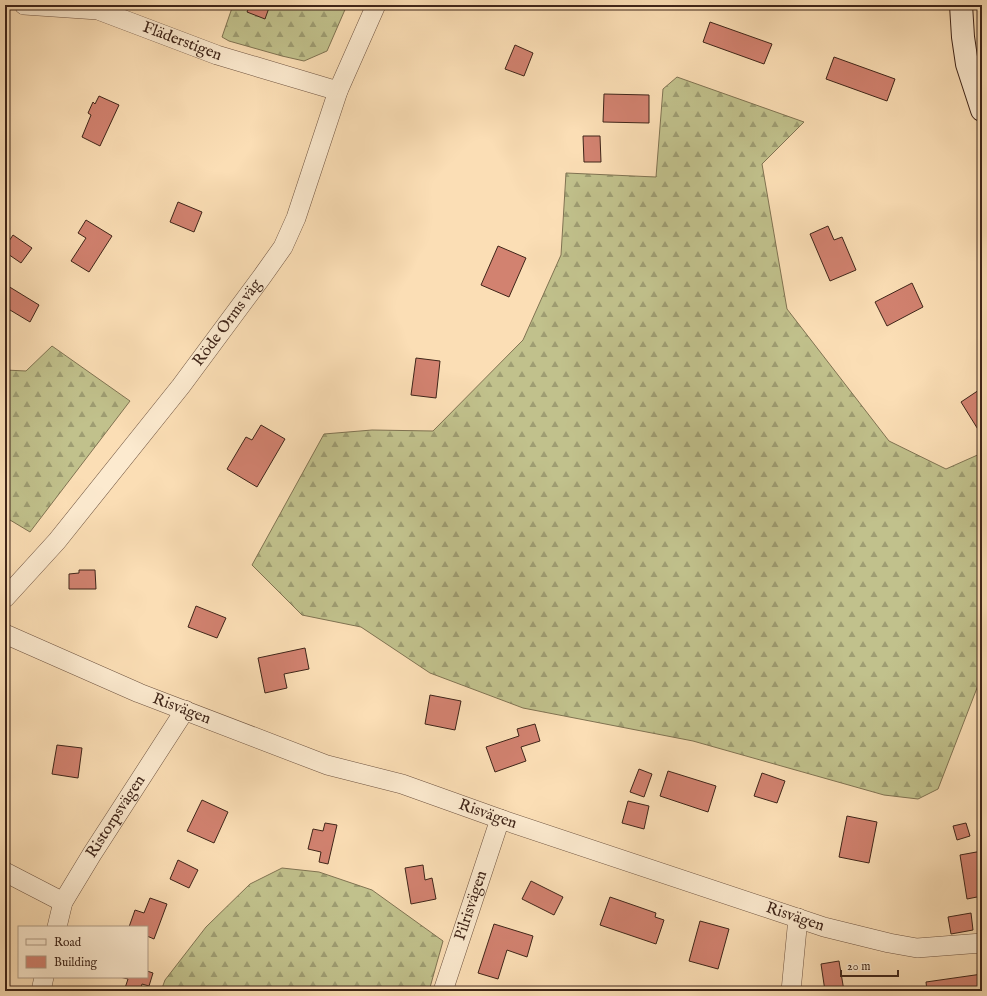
<svg xmlns="http://www.w3.org/2000/svg" width="987" height="996" viewBox="0 0 987 996" font-family="'IM FELL English',serif">
	<style>
		.forest { fill: url(#forest-firs); stroke: #807352 }
		.building { fill: #d28270; stroke: #3f2519 }
		.lines { fill: none; stroke-linecap: round; stroke-linejoin: round }
		.street-casing { stroke: #6e5340; stroke-width: 20 }
		.secondary-casing { stroke: #3f2519; stroke-width: 24 }
		.street { stroke: #fceacf; stroke-width: 19 }
		.secondary { stroke: #fceacf; stroke-width: 22 }
		.labels { text-anchor: middle; dominant-baseline: central; stroke-width: 3; stroke-linejoin: round; paint-order: stroke }
		.street-label { font-size: 16px; fill: #3f2519; stroke: #fceacf }
	</style>
	<defs>
		<pattern id="forest-firs" width="22" height="20" patternUnits="userSpaceOnUse"><rect width="22" height="20" fill="#c1c18c"/><path d="M5 1l3.5 6h-7zM16 11l3.5 6h-7z" fill="#9e9d72"/></pattern>
	</defs>
	<rect width="100%" height="100%" fill="#fbdeb5"/>
	<filter id="stains"><feTurbulence type="fractalNoise" baseFrequency=".005" numOctaves="4"/><feColorMatrix values="0 0 0 0 .2 0 0 0 0 .09 0 0 0 0 .02 0 0 0 .5 -.17"/></filter>
	<radialGradient id="worn" r=".72"><stop offset=".6" stop-color="#630" stop-opacity="0"/><stop offset="1" stop-color="#630" stop-opacity=".3"/></radialGradient>
	<g class="forest">
		<path d="M233,5H347L327,51L304,61L282,56L229,41L222,37Z"/>
		<path d="M677,77L804,122L762,164L787,309L889,441L946,469L982,453V675L938,789L918,799L884,795L693,741L523,708L430,673L361,627L302,615L252,565L324,434L372,430L433,431L523,340L561,255L566,173L656,177L663,89Z"/>
		<path d="M52,346L130,401L30,532L5,517V370L26,371Z"/>
		<path d="M282,868L319,872L372,890L443,941L429,991H161L165,980L206,927L250,884Z"/>
	</g>
	<g class="building">
		<path d="M250,5H270L265,19L247,12Z"/>
		<path d="M710,22L772,44L764,64L703,42Z"/>
		<path d="M515,45L533,53L524,76L505,69Z"/>
		<path d="M834,57L895,79L887,101L826,79Z"/>
		<path d="M604,94L649,95V123L603,122Z"/>
		<path d="M99,96L119,105L100,146L82,137L91,115L88,113L93,102L95,104Z"/>
		<path d="M583,136H600L601,162H584Z"/>
		<path d="M178,202L202,212L194,232L170,222Z"/>
		<path d="M86,220L112,236L89,272L71,261L86,238L78,233Z"/>
		<path d="M828,226L834,240L842,237L856,270L830,281L810,234Z"/>
		<path d="M13,235L32,248L21,263L5,252V247Z"/>
		<path d="M498,246L526,258L509,297L481,285Z"/>
		<path d="M912,283L923,307L887,326L875,302Z"/>
		<path d="M8,286L39,305L30,322L5,307V292Z"/>
		<path d="M416,358L440,361L436,398L411,395Z"/>
		<path d="M982,388V429L979,431L961,402Z"/>
		<path d="M261,425L285,439L257,487L227,469L246,437L252,440Z"/>
		<path d="M79,570H95L96,589H69V574L79,573Z"/>
		<path d="M196,606L226,618L217,638L188,627Z"/>
		<path d="M305,648L309,669L284,674L287,688L265,693L258,658Z"/>
		<path d="M430,695L461,701L455,730L425,724Z"/>
		<path d="M535,724L540,741L521,747L526,761L495,772L486,747L519,736L517,729Z"/>
		<path d="M57,745L82,748L78,778L52,774Z"/>
		<path d="M639,769L652,774L644,797L630,792Z"/>
		<path d="M668,771L716,786L708,812L660,796Z"/>
		<path d="M762,773L785,781L777,803L754,796Z"/>
		<path d="M202,800L228,812L214,843L187,831Z"/>
		<path d="M628,801L649,806L644,829L622,823Z"/>
		<path d="M847,816L877,822L869,863L839,857Z"/>
		<path d="M325,823L337,825L328,864L319,862L321,852L308,849L313,829L323,831Z"/>
		<path d="M966,823L970,836L957,840L953,826Z"/>
		<path d="M982,851V896L967,899L960,855Z"/>
		<path d="M178,860L198,870L189,888L170,879Z"/>
		<path d="M423,865L425,880L432,878L436,899L411,904L405,868Z"/>
		<path d="M531,881L563,897L554,915L522,899Z"/>
		<path d="M610,897L656,913L655,917L664,920L656,944L600,925Z"/>
		<path d="M150,898L167,904L154,939L147,936V927H129L135,910L144,913Z"/>
		<path d="M971,913L973,930L951,934L948,917Z"/>
		<path d="M700,921L729,929L718,969L689,961Z"/>
		<path d="M494,924L533,936L527,957L507,950L498,979L478,973Z"/>
		<path d="M839,961L844,991H825L821,964Z"/>
		<path d="M147,971L153,973L149,986L142,984L140,991H124L128,979L120,977H147Z"/>
		<path d="M982,974V991H927L926,982Z"/>
		<rect x="903" y="990" width="18" height="1"/>
	</g>
	<g class="lines">
		<defs>
			<g id="street">
				<path id="s1" d="M24,5L98,10L217,55L338,91"/>
				<path id="s2" d="M5,598L57,541L181,386L261,278L283,247L296,218L338,91L376,5"/>
				<path id="s3" d="M5,634L139,693L327,765L402,784L500,819L824,927L889,943L917,948L982,943"/>
				<path d="M5,872L63,902"/>
				<path id="s4" d="M57,927L63,902L92,854L185,710"/>
				<path d="M41,991L44,977"/>
				<path id="s5" d="M443,991L500,819"/>
				<path d="M791,991L798,918"/>
			</g>
			<path id="secondary" d="M961,5L963,37L967,64L982,110"/>
		</defs>
		<use href="#street" class="street-casing"/>
		<use href="#secondary" class="secondary-casing"/>
		<use href="#street" class="street"/>
		<use href="#secondary" class="secondary"/>
	</g>
	<g class="labels">
		<g class="street-label">
			<text stroke="none"><textPath href="#s1" startOffset="164">Fläderstigen</textPath></text>
			<text stroke="none"><textPath href="#s2" startOffset="354">Röde Orms väg</textPath></text>
			<text stroke="none"><textPath href="#s3" startOffset="192">Risvägen</textPath></text>
			<text stroke="none"><textPath href="#s3" startOffset="516">Risvägen</textPath></text>
			<text stroke="none"><textPath href="#s4" startOffset="126">Ristorpsvägen</textPath></text>
			<text stroke="none"><textPath href="#s5" startOffset="90">Pilrisvägen</textPath></text>
			<text stroke="none"><textPath href="#s3" startOffset="840">Risvägen</textPath></text>
		</g>
	</g>
	<rect width="987" height="996" fill="none" stroke="#fbdeb5" stroke-width="20"/>
	<rect x="6" y="6" width="975" height="984" fill="none" stroke="#3f2519" stroke-width="2"/>
	<rect x="10" y="10" width="967" height="976" fill="none" stroke="#3f2519"/>
	<rect x="18" y="926" width="130" height="52" fill="#fceacf" stroke="#b09b86"/>
	<rect x="26" y="939" width="20" height="6" fill="#fceacf" stroke="#b09b86"/>
	<text x="54" y="946" font-size="12" fill="#3f2519">Road</text>
	<rect x="26" y="956" width="20" height="12" fill="#d28270" stroke="#b09b86"/>
	<text x="54" y="966" font-size="12" fill="#3f2519">Building</text>
	<path d="M841 970v6h57v-6" fill="none" stroke="#3f2519" stroke-width="2"/>
	<text x="847" y="970" font-size="12" fill="#3f2519" stroke="#fceacf" stroke-width="3" paint-order="stroke">20 m</text>
	<rect width="100%" height="100%" filter="url(#stains)"/>
	<rect width="100%" height="100%" fill="url(#worn)"/>
</svg>
